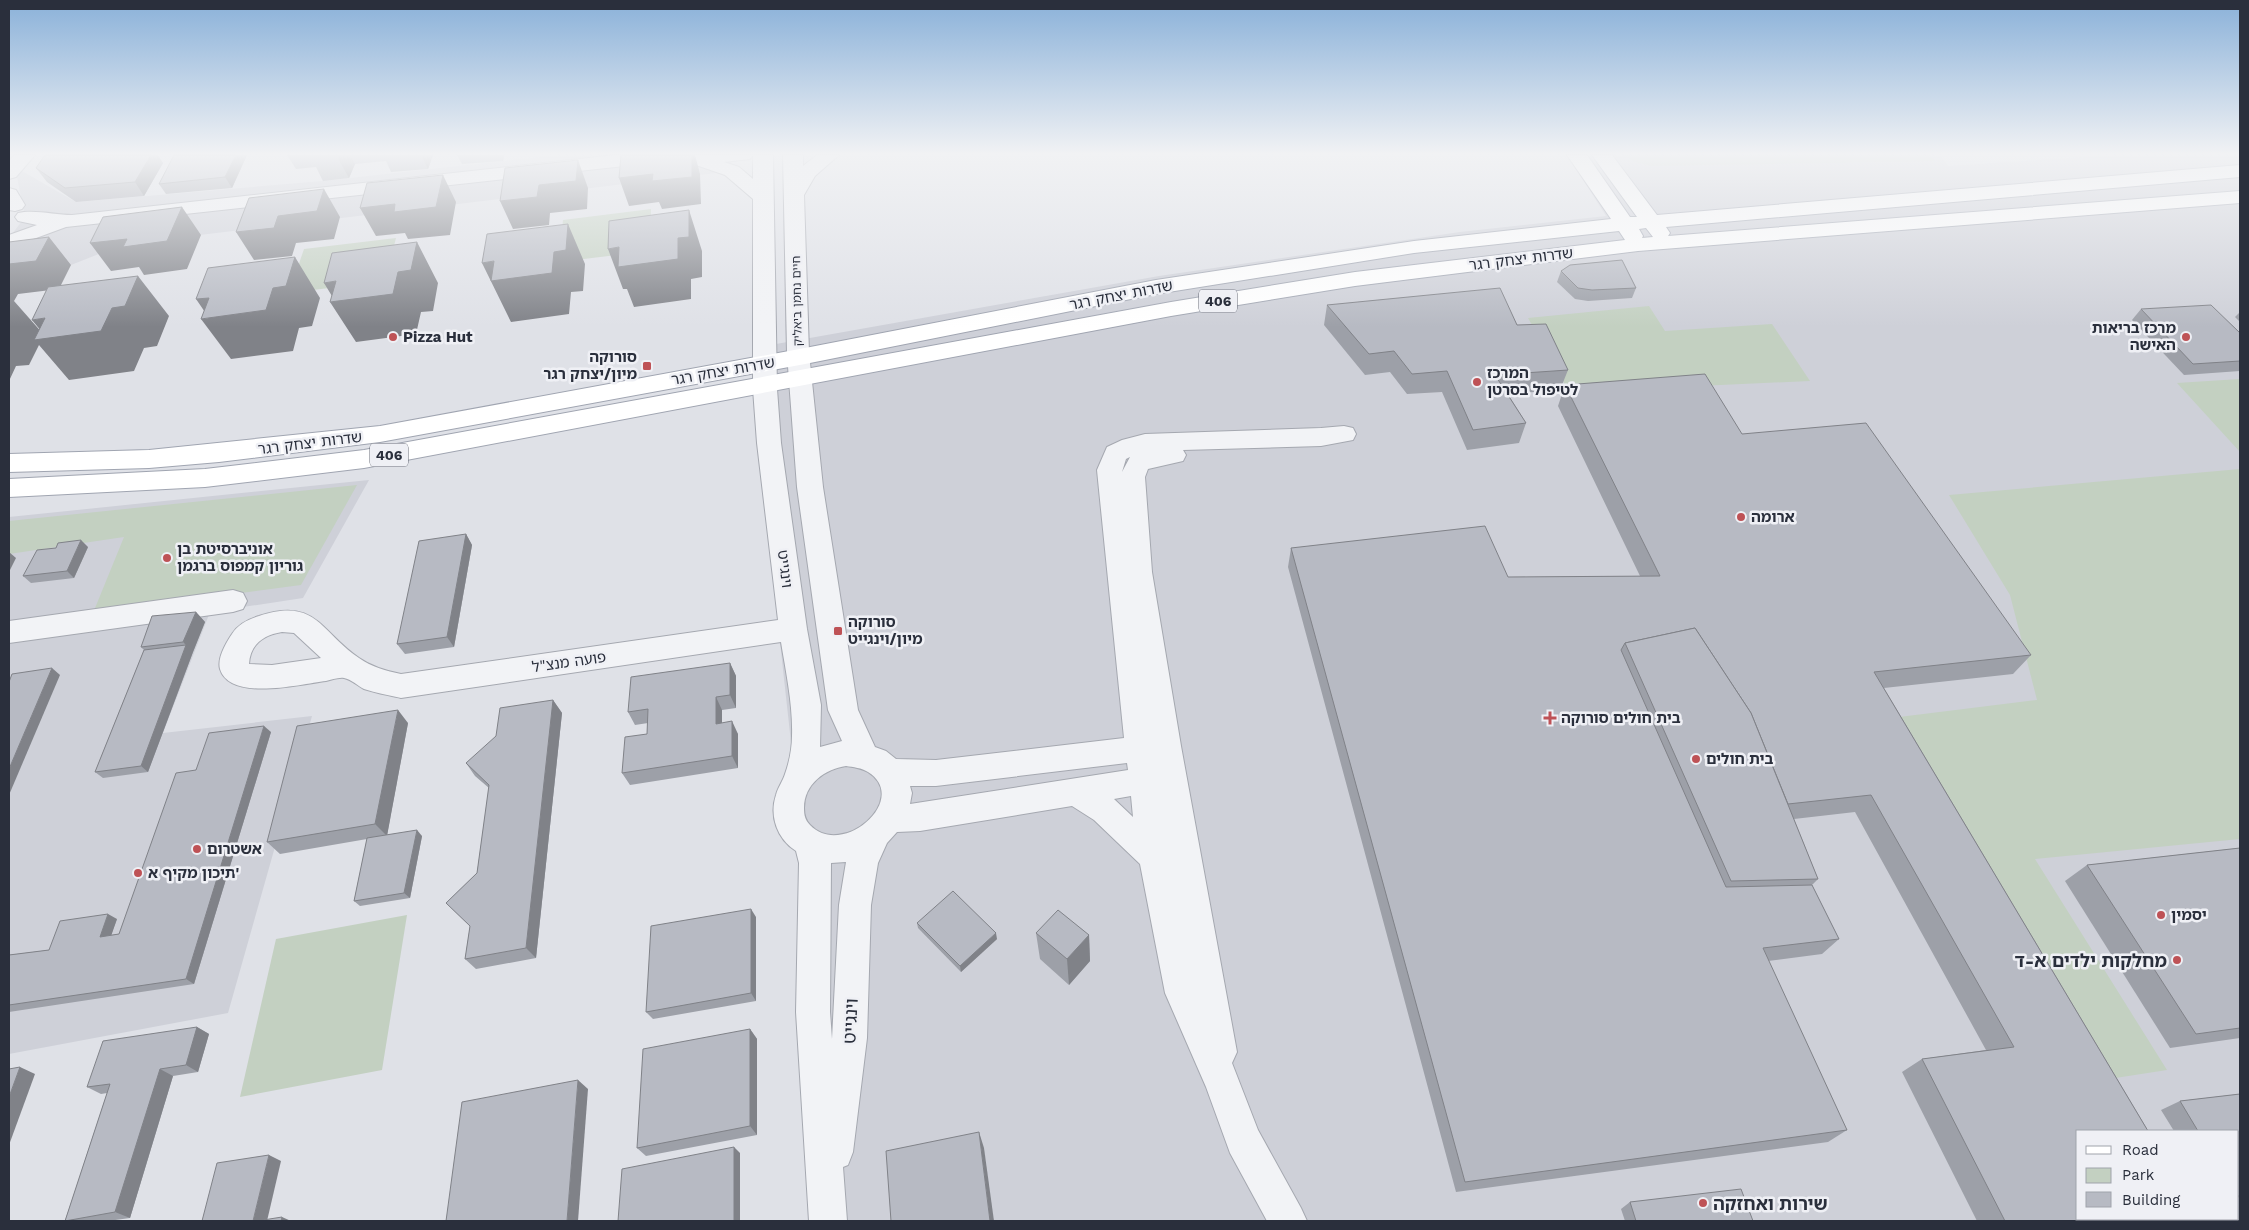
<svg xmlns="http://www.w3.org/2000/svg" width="2249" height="1230" viewBox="0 0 2249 1230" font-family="'Work Sans','Noto Sans Hebrew',sans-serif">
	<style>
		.built { fill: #ced0d8; fill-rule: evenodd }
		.green { fill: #c3d0c1 }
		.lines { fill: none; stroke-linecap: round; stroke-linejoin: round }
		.minor-casing { stroke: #a5a8b0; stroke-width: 2 }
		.major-casing { stroke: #a0a5b1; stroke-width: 2 }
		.minor { fill: #f2f3f6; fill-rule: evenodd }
		.major { fill: #fff; fill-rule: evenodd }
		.wall { fill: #9da0a8 }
		.shaded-wall { fill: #808288 }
		.building { fill: #b7bac3; stroke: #808288 }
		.poi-dot { fill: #be5256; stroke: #eff0f5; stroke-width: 2 }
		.labels { text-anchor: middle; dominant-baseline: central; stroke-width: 5; stroke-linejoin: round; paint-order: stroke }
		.far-street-label { font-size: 12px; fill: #2a2f3c; stroke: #eff0f5 }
		.shield { fill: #eff0f5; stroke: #656974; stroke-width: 1 }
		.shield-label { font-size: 14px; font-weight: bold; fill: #2a2f3c }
		.street-label { font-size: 15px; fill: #2a2f3c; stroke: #eff0f5 }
		.poi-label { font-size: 15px; font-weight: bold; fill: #2a2f3c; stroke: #eff0f5; text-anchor: start }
		.near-poi-label { font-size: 18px; font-weight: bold; fill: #2a2f3c; stroke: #eff0f5; text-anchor: end }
		.near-street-label { font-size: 18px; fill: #2a2f3c; stroke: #eff0f5 }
	</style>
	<rect width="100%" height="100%" fill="#dfe1e7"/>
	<g class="built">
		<path d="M558,155H731L732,171L124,244L71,265L9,272V238L25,217L15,167L76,202L323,181Z"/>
		<path d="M1567,155H1940L1948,166L2113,155H2240V1221H811L798,806L758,442L753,348L1159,276L1460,232L1606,216ZM2078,1131H2238V1219H2078Z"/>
		<path d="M369,480L303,598L210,612L163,733L312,716L228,1013L9,1054V517Z"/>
	</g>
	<g class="green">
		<path d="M1624,155H1930L1935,161L1651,166L1632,161Z"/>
		<path d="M651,209L650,251L559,262L563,220Z"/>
		<path d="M396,238L385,281L289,293L304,249Z"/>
		<path d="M1649,306L1665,331L1772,324L1810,381L1569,392L1528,318Z"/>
		<path d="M2240,379V452L2177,383Z"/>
		<path d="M2240,469V839L2035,859L2167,1070L2109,1079L1891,718L2037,700L2010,595L1949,495Z"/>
		<path d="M357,485L301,585L93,613L124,537L9,554V521Z"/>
		<path d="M407,915L382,1070L240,1097L276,939Z"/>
	</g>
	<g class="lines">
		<defs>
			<g id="minor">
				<path d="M14,155H35L16,177L9,179V161Z"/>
				<path d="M616,155H753L750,159L724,162L739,167L753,179V155H773L777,389L781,443L807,629L821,705L820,747L842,741L828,710L797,487L787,353L783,155H803V166L817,155H839L815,176L804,195L809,353L823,487L858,710L875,747L886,751L896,759L936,760L1124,738L1097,470L1107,447L1122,440L1145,434L1321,428L1344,426L1353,428L1356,434L1353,440L1321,446L1183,450L1186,455L1183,461L1148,469L1145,477L1152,572L1181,746L1237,1052L1232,1063L1258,1130L1301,1208L1307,1221H1267L1230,1153L1206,1087L1165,993L1140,864L1094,820L1072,806L920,831L897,832L887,843L878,863L871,905L867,1038L853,1152L848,1165L843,1167L847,1221H809L796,1012L799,863L796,851C777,839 769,816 776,795C778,787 783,781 785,774C789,763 792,748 792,736C793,705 786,673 781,642L401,698C389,695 376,693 364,689C358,686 351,679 344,678C339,677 331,680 326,681C301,684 230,702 220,669C217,658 226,643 232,634C238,624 249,619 259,616C317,597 320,632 359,658C372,667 386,671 401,674L778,620L757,443L753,389V199L725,175L696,165L694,163H652L66,227L9,248V235L37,225L18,221L15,217L18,213C34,209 55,215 72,215ZM1130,457L1122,472L1126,459ZM282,632L294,633L321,658L272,665L249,664C250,645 263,635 282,632ZM1127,763L1128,770L910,804L912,793L910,786H936ZM846,766C853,767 862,768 868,772C911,799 842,859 810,825C805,820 804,815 804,808C804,784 825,769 846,766ZM1131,796L1133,817L1114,799ZM846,862L839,905L832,1039L830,1012L831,863Z"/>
				<path d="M9,188L16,190L25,205L22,209L15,211L9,210Z"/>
				<path d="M233,590L243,593L247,601L243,609L233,612L9,643V621Z"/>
			</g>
			<path id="major" d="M1567,155H1587L1630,217H1637L1592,155H1612L1657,215L2240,165V177L1666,227L1670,233L1668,236L2240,191V203L1638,251L1355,286L1171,316L364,468L205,487L9,497V479L205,469L364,450L1171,302L1355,272L1625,240L1619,231L1414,253L1156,294L805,364L380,442L219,462L149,468L9,472V454L149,450L380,426L805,348L1156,280L1414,241L1611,219ZM1646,228L1653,237L1642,238L1643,236L1639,229Z"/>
		</defs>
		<use href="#minor" class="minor-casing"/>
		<use href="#major" class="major-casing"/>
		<use href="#minor" class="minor"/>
		<use href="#major" class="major"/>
	</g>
	<g class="wall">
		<path d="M174,155H247L232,188L166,194L159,184Z"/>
		<path d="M287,155H433L428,169L391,172L386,161L355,164L349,178L323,181L316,167L296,169Z"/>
		<path d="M457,155H504L503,161L462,164Z"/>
		<path d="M163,163L144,196L76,202L47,182L36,168Z"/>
		<path d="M1561,271L1636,288L1632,298L1588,301L1575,299L1557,282Z"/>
		<path d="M1327,305L1517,325L1568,370L1560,390L1508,394L1526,423L1519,443L1467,450L1442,392L1407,394L1390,372L1365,375L1324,325Z"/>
		<path d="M2141,309L2240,333V371L2184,375L2132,320Z"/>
		<path d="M2240,312V322L2235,317Z"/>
		<path d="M1565,385L1742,434L2031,655L2013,674L1884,688L2202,1221H1977L1902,1072L1922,1059L1986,1050L1855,812L1794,819L1818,879L1812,885L1839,939L1822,954L1768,961L1847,1130L1828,1142L1456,1192L1288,567L1291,548L1508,577L1640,576L1558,406Z"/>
		<path d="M466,534L472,545L454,647L405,654L397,644Z"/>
		<path d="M88,547L74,578L31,583L23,576Z"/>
		<path d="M196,612L205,622L193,652L148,772L103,778L95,772L144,650L141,647Z"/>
		<path d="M730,663L736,676V708L722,710V723L738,734V768L630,785L622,773L647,734L648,723L635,725L628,712Z"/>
		<path d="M553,700L562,713L536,958L476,969L465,959L470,926L446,903L477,873L489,788L475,776L466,763Z"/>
		<path d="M408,723L387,835L422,836L410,898L360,906L354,901L367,839L280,854L267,842Z"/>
		<path d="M271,732L194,984L9,1012V955L49,950L117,919L111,935L119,934L196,770Z"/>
		<path d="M2240,848V1038L2170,1048L2065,881L2087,865Z"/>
		<path d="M756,917V1001L653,1019L646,1012Z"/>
		<path d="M917,923L997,939L961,972L918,928Z"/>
		<path d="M1036,933L1089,935L1090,961L1069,985L1040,959Z"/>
		<path d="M197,1027L209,1034L198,1072L173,1076L130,1218L108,1221H65L107,1093L101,1094L87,1087Z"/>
		<path d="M750,1029L757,1039V1135L646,1156L637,1148Z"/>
		<path d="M2240,1094V1221H2229L2227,1219H2238V1131H2174L2161,1110L2180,1101Z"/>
		<path d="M1630,1202L1753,1221H1625L1621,1209Z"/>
	</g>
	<g class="shaded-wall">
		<path d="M151,155H158L163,163L144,196L135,182Z"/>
		<path d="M236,155H247L232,188L225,177Z"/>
		<path d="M336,155H350L355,164L349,178Z"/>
		<path d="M421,155H433L428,169Z"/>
		<path d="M500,155H504L503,161Z"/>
		<path d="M692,155H695L700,174L701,204L662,209L659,202L629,206L619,178Z"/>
		<path d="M578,160L588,188L587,209L550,213L549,225L513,229L500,201L539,185Z"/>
		<path d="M443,175L456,202L450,235L408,239L405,233L376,236L360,208Z"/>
		<path d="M324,189L340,217L334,239L296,243L292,256L254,260L236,232L278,216Z"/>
		<path d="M182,207L201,235L187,269L144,275L139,267L111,271L90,243Z"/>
		<path d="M689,210L702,251V277L691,279V299L634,307L627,289H623L608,249L678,238Z"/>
		<path d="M568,224L585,264L583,291L571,292L569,314L511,322L482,263L554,252Z"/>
		<path d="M49,237L71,265L59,289L18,294L14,301L44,335L47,338L32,320L112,308L138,276L169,316L157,346L144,348L134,371L69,380L39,345L29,365L16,366L9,381V264Z"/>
		<path d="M417,242L438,283L433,311L421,312L416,334L356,342L330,302L335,301L324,283L398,272Z"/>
		<path d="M295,257L320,298L312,326L299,328L293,351L231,359L201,319L209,318L196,299L273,288Z"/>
		<path d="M466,534L472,545L454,647L447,637Z"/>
		<path d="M81,540L88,547L74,578L67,571Z"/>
		<path d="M9,552L16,558L9,572Z"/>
		<path d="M196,612L205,622L193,652L148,772L141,766L186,645L183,642Z"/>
		<path d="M730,663L736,676V708L730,695Z"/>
		<path d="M52,668L60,675L9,795V769Z"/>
		<path d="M716,697L722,710V736L716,724Z"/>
		<path d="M553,700L562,713L536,958L526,948Z"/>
		<path d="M398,710L408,723L387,836L375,824Z"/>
		<path d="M732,721L738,734V768L732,756Z"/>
		<path d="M264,726L271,732L194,984L186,979Z"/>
		<path d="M417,830L422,836L410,898L404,893Z"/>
		<path d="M751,909L756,917V1001L751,993Z"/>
		<path d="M108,914L117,919L109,942L100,937Z"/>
		<path d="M996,933L997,939L961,972L960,966Z"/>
		<path d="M1089,935L1090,961L1069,985L1067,959Z"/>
		<path d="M197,1027L209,1034L198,1072L186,1065Z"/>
		<path d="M750,1029L757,1039V1135L750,1126Z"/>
		<path d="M20,1067L35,1074L9,1145V1097Z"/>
		<path d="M160,1069L173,1076L130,1218L115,1212Z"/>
		<path d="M578,1080L588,1089L578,1221H567Z"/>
		<path d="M979,1132L984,1148L994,1221H990Z"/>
		<path d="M734,1147L740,1153V1221H734Z"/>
		<path d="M269,1155L281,1161L267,1221H253Z"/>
		<path d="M282,1217L291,1221H281Z"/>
	</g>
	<g class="building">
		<path d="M45,155H151L135,182L65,188L36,168Z"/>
		<path d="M174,155H236L225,177L159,184Z"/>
		<path d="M621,155H692V177L652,181L653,174L619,178Z"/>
		<path d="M578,160L576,181L539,185L537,197L500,201L505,168Z"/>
		<path d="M443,175L436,207L394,212L395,204L360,208L367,183Z"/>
		<path d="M324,189L317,211L278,216L274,228L236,232L249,198Z"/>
		<path d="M182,207L167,241L123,247L127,239L90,243L103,217Z"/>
		<path d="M689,210V237L678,238V259L618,267L619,247L608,249L609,221Z"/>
		<path d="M568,224L566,250L554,252L552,273L491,281L494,261L482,263L487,234Z"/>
		<path d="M49,237L36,261L9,264V242Z"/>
		<path d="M417,242L411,270L398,272L393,294L330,302L336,281L324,283L332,253Z"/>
		<path d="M295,257L286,286L273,288L266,310L201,319L209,298L196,299L208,268Z"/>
		<path d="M1622,260L1636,288L1592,290L1578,288L1561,271L1570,265Z"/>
		<path d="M138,276L125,306L112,308L101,331L34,340L45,318L32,320L48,287Z"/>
		<path d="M1500,288L1517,325L1546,324L1568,370L1495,375L1526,423L1473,430L1447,371L1412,374L1394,351L1369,354L1327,305Z"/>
		<path d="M2211,305L2240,333V361L2193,364L2141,309Z"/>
		<path d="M1705,374L1742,434L1866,423L2031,655L1874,672L2148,1131H2078V1219H2201L2202,1221H2005L1922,1059L2014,1047L1871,795L1788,804L1751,713L1695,628L1625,643L1621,650L1726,887L1812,885L1839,939L1763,948L1847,1130L1465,1182L1291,548L1485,526L1508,577L1660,576L1565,385Z"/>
		<path d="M466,534L447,637L397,644L419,541Z"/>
		<path d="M81,540L67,571L23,576L37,550L56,548L58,543Z"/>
		<path d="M196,612L183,642L141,647L152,616Z"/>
		<path d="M1695,628L1751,713L1818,879L1731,881L1625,643Z"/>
		<path d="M186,645L141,766L95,772L144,650Z"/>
		<path d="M730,663V695L716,697V724L732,721V756L622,773L625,737L647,734L648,709L628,712L631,677Z"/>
		<path d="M52,668L9,769V682L12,674Z"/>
		<path d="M553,700L526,948L465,959L470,926L446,903L477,873L489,785L466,763L496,736L500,708Z"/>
		<path d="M398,710L375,824L267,842L297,726Z"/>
		<path d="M264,726L186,979L9,1005V955L49,950L60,921L108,914L100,937L119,934L176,773L196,770L209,733Z"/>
		<path d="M417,830L404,893L354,901L367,838Z"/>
		<path d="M2240,848V1028L2196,1034L2087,865Z"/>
		<path d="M953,891L996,933L960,966L917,923Z"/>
		<path d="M751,909V993L646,1012L651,926Z"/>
		<path d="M1058,910L1089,935L1067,959L1036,933Z"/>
		<path d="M197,1027L186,1065L160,1069L115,1212L65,1221L110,1084L87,1087L103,1041Z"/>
		<path d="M750,1029V1126L637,1148L643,1049Z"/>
		<path d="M20,1067L9,1097V1069Z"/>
		<path d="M578,1080L567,1221H446L462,1102Z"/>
		<path d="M2240,1094V1199L2238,1195V1131H2198L2180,1101Z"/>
		<path d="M979,1132L990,1221H891L886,1151Z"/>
		<path d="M734,1147V1221H618L622,1169Z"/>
		<path d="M269,1155L253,1221H202L217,1163Z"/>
		<path d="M1741,1189L1753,1221H1636L1630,1202Z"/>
		<path d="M282,1217L281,1221H257Z"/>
	</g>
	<linearGradient id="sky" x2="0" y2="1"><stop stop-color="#8ab1d9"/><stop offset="0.47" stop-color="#f1f2f4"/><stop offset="1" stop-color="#f1f2f4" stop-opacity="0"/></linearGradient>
	<rect width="2249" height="327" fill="url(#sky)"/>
	<g class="poi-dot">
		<circle cx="393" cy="337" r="5"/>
		<circle cx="2186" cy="337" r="5"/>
		<rect x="642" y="361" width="10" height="10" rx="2.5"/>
		<circle cx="1477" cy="382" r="5"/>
		<circle cx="1741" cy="517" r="5"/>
		<circle cx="167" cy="558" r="5"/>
		<rect x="833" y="626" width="10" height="10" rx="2.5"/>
		<path d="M1547.5 710.5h5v5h5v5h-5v5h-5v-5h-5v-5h5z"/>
		<circle cx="1696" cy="759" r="5"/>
		<circle cx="197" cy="849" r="5"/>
		<circle cx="138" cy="873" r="5"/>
		<circle cx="2161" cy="915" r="5"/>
		<circle cx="2177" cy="960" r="5"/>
		<circle cx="1703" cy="1203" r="5"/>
	</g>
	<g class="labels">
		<g class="far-street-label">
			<text transform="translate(797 301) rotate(-91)">חיים נחמן ביאליק</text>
		</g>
		<g class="shield">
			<rect x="1199" y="289.5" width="38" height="23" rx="4"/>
			<rect x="370" y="443.5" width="38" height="23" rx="4"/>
		</g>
		<g class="shield-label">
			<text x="1218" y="301">406</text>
			<text x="389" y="455">406</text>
		</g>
		<g class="street-label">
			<text transform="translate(1521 259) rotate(-7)">שדרות יצחק רגר</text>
			<text transform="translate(1121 295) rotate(-11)">שדרות יצחק רגר</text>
			<text transform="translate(723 371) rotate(-10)">שדרות יצחק רגר</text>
			<text transform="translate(310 443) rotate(-7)">שדרות יצחק רגר</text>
			<text transform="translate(785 569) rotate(83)">וינגייט</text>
			<text transform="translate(569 662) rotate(-8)">פועה מנצ"ל</text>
		</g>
		<g class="poi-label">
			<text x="2176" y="328" text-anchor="end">מרכז בריאות<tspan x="2176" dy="17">האישה</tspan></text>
			<text x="403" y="337">Pizza Hut</text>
			<text x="637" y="357" text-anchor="end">סורוקה<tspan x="637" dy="17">מיון/יצחק רגר</tspan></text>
			<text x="1487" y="373">המרכז<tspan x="1487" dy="17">לטיפול בסרטן</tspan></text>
			<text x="1751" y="517">ארומה</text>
			<text x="177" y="549">אוניברסיטת בן<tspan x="177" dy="17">גוריון קמפוס ברגמן</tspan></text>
			<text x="848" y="622">סורוקה<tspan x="848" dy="17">מיון/וינגייט</tspan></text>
			<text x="1561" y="718">בית חולים סורוקה</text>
			<text x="1706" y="759">בית חולים</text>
			<text x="207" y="849">אשטרום</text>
			<text x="148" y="873">תיכון מקיף א'</text>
			<text x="2171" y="915">יסמין</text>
		</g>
		<g class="near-poi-label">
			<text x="2167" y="960">מחלקות ילדים א-ד</text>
			<text x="1713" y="1203" text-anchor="start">שירות ואחזקה</text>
		</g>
		<g class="near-street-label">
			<text transform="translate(850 1021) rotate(-87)">וינגייט</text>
		</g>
	</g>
	<rect width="2249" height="1230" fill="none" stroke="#2a2f3c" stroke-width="20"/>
	<rect x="2076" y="1130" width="162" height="90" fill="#eff0f5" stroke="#a0a3ab"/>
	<rect x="2086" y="1146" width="25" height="8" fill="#ffffff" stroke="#a0a3ab"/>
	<text x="2122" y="1155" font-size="15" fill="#2a2f3c">Road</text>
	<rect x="2086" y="1168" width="25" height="15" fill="#c3d0c1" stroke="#a0a3ab"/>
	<text x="2122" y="1180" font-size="15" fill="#2a2f3c">Park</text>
	<rect x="2086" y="1192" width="25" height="15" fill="#b7bac3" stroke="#a0a3ab"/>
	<text x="2122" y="1205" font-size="15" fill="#2a2f3c">Building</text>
</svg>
